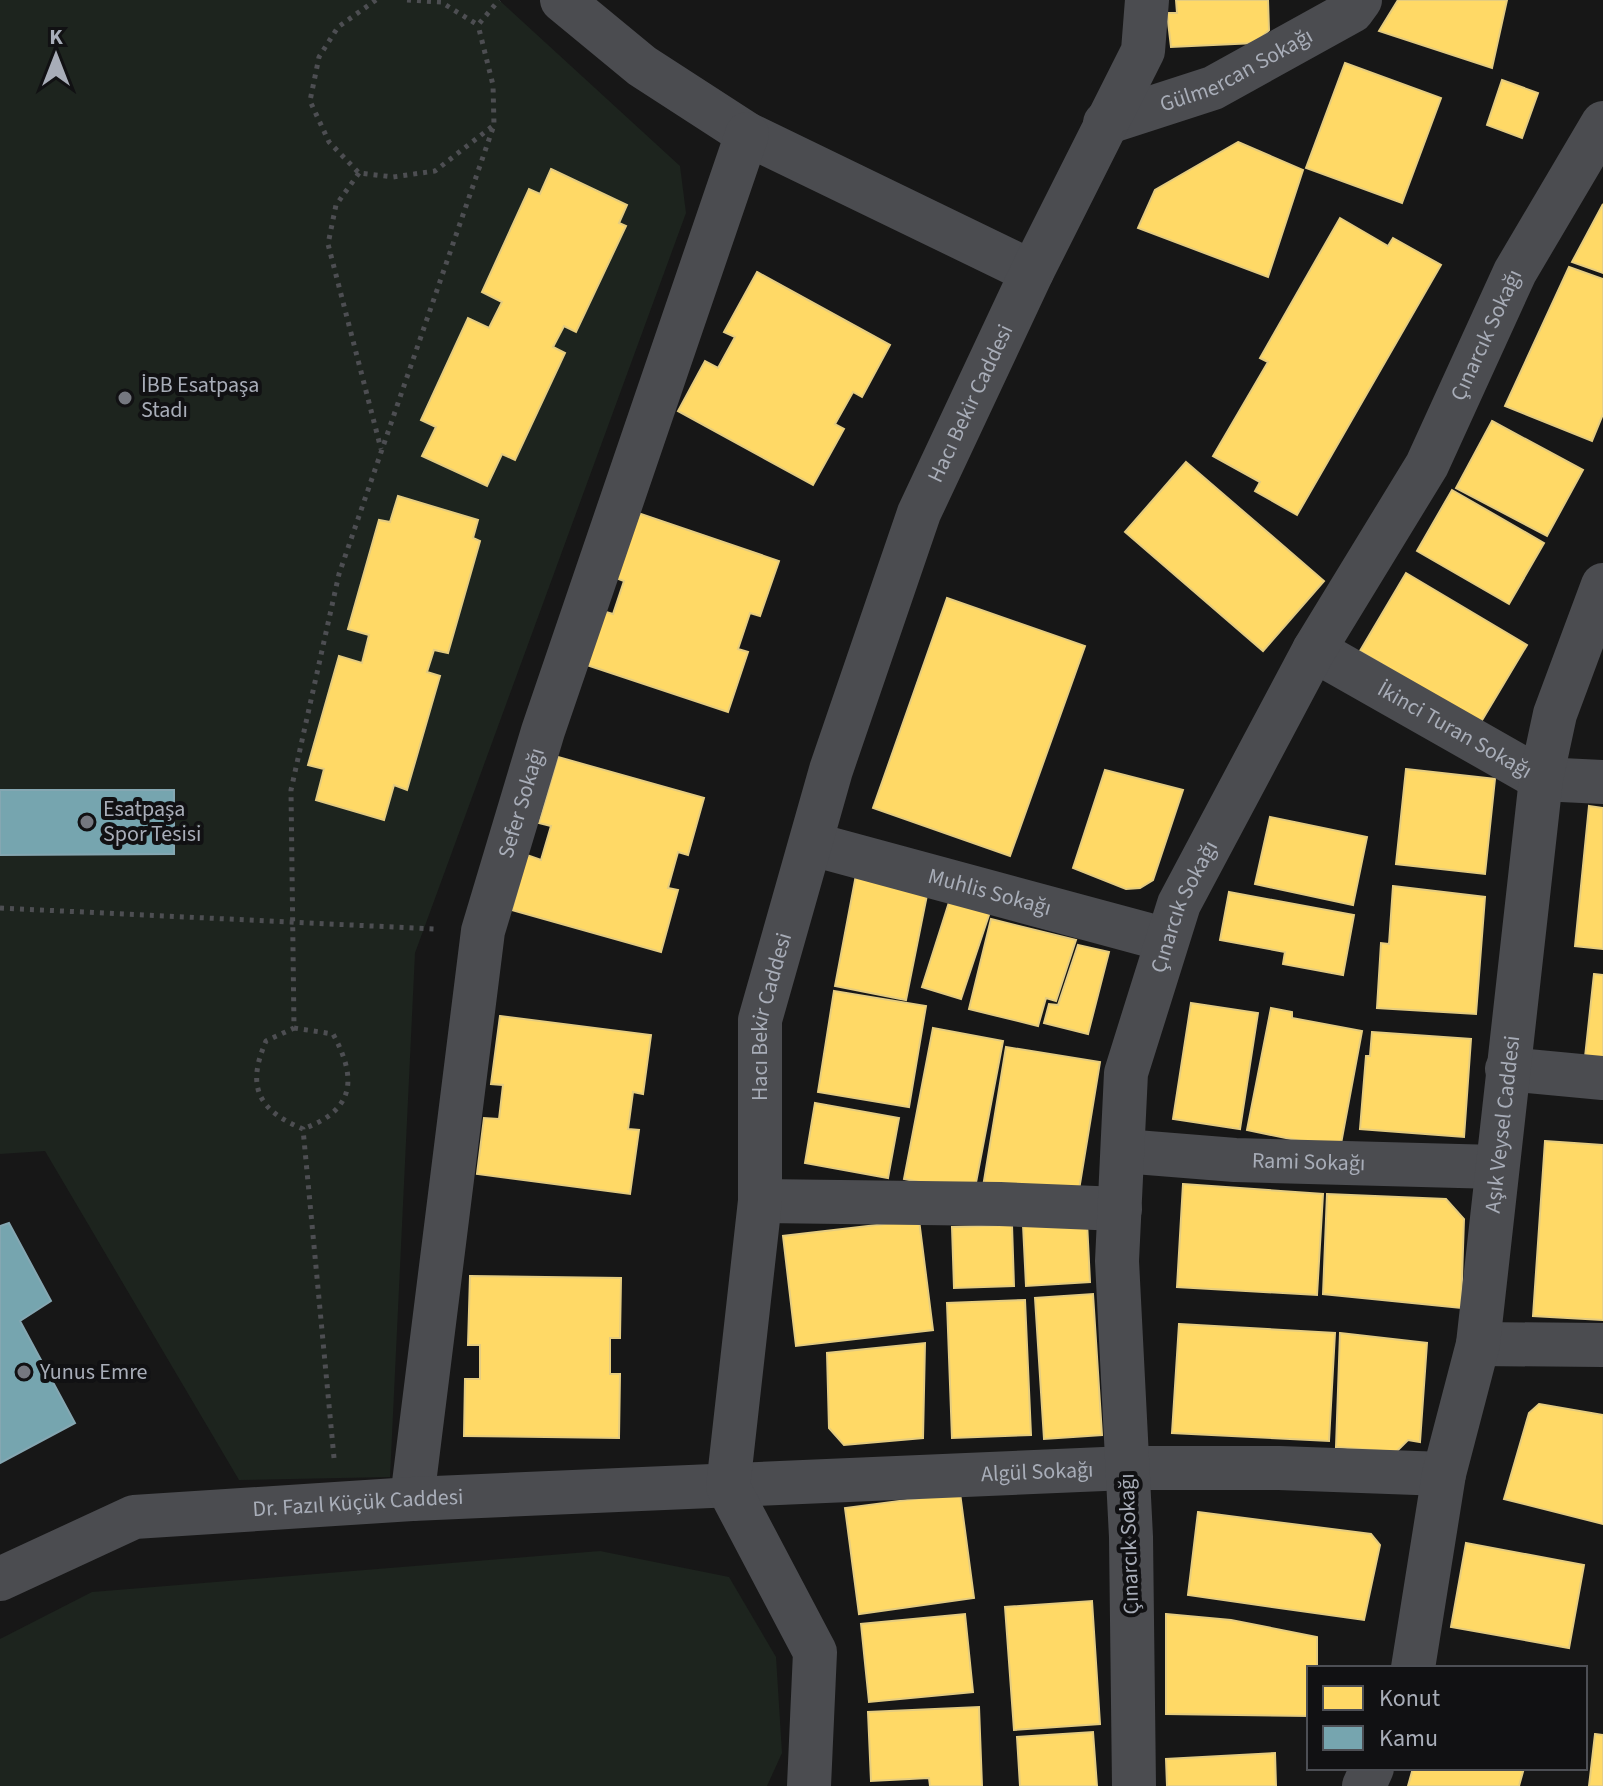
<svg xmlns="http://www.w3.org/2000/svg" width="1603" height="1786" viewBox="0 0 1603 1786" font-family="'Source Sans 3',sans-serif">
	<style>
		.green { fill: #1d241e }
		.homes { fill: #ffd966; stroke: #e5cc7f; stroke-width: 2 }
		.public { fill: #76a5af; stroke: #85a7b2; stroke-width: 2 }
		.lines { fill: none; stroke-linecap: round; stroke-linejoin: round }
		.path { stroke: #4d4e52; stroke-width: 5; stroke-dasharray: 4 6; stroke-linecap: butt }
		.street { stroke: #4b4c50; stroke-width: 44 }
		.poi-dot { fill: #757880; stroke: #111113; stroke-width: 3 }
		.labels { text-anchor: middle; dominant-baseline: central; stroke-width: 8; stroke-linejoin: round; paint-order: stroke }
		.street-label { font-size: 22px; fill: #a8adb8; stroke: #111113 }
		.poi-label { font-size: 22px; fill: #a8adb8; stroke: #111113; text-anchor: start }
	</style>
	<rect width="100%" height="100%" fill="#171717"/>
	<g class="green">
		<path d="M0,0H499L680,166L686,213L415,953L390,1477L239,1480L45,1151L0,1154Z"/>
		<path d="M600,1551L729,1577L776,1657L782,1753L767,1786H0V1639L92,1592Z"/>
	</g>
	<g class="homes">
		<path d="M1176,0H1268L1269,30L1256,43L1171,47L1167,13H1177Z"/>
		<path d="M1398,0H1507L1492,68L1379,31Z"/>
		<path d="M1345,63L1441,98L1402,203L1306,168Z"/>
		<path d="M1502,80L1538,93L1522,138L1487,125Z"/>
		<path d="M1238,142L1303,170L1268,277L1138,228L1155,190Z"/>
		<path d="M551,169L627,205L619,223L626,226L576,332L564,326L553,347L565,353L515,460L502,454L487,486L422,456L436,427L421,420L468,318L489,328L502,302L482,292L529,189L540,194Z"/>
		<path d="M1603,204V273L1572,262Z"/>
		<path d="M1340,218L1388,246L1393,238L1441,265L1297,515L1255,491L1260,482L1213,456L1268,362L1260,358Z"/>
		<path d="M1569,267L1603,279V414L1592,441L1505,406Z"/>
		<path d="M757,272L890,345L862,397L853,392L835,424L844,429L813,485L678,411L705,361L718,368L735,337L724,332Z"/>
		<path d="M1492,421L1583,470L1547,536L1456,488Z"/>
		<path d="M1186,462L1324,581L1263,651L1125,532Z"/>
		<path d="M1452,490L1544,543L1509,604L1417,551Z"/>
		<path d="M398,496L478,520L473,538L480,541L448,653L434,650L427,672L440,676L407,790L394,785L384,820L316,800L324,769L308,765L339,656L362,663L369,635L348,629L379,520L390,522Z"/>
		<path d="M635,512L779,561L760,616L750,613L738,649L748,652L728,712L581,663L599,610L613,614L624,581L613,577Z"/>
		<path d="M1406,573L1527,645L1481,722L1360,651Z"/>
		<path d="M947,598L1085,646L1010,856L873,808Z"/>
		<path d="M558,757L704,798L688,855L678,852L668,888L678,890L661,952L512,910L527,855L541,860L551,826L539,823Z"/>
		<path d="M1406,769L1495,779L1485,874L1396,864Z"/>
		<path d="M1105,770L1183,790L1153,880L1140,888L1126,889L1073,868Z"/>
		<path d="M1589,806L1603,808V949L1575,946Z"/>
		<path d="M1270,817L1367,837L1353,905L1255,884Z"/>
		<path d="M856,875L928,890L906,1000L835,986Z"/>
		<path d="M1393,886L1485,897L1476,1014L1377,1008L1381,943L1389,944Z"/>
		<path d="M1229,892L1354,915L1343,975L1283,964L1285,952L1220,940Z"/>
		<path d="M951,896L991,909L961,999L922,987Z"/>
		<path d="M991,919L1076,940L1056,1001L1046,998L1038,1026L969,1009Z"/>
		<path d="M1078,945L1109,952L1088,1034L1044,1023L1049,1004L1058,1005Z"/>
		<path d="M1594,974L1603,975V1059L1585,1057Z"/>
		<path d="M834,991L926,1006L909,1107L818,1092Z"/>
		<path d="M1191,1003L1258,1013L1240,1129L1173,1119Z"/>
		<path d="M1271,1008L1292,1012V1018L1362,1031L1340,1149L1247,1130Z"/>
		<path d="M500,1016L651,1035L643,1094L633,1092L628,1129L639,1130L630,1194L477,1174L484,1118L499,1119L503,1085L491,1084Z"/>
		<path d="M933,1028L1003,1041L974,1193L904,1179Z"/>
		<path d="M1372,1032L1471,1039L1464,1137L1360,1129L1366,1056H1370Z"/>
		<path d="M1006,1047L1100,1062L1077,1202L983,1187Z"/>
		<path d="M815,1103L899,1118L888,1178L805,1163Z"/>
		<path d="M1545,1141L1603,1145V1320L1533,1316Z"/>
		<path d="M1183,1184L1323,1194L1317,1295L1177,1287Z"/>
		<path d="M1327,1194L1446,1199L1464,1219L1461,1308L1323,1294Z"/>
		<path d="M919,1220L933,1330L796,1346L783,1236Z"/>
		<path d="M1087,1222L1090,1282L1026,1286L1023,1225Z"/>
		<path d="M1012,1225L1014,1286L954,1288L952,1227Z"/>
		<path d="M470,1276L621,1278L620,1338H610V1374H620L619,1438L464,1436L465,1379H480V1345H468Z"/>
		<path d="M1093,1294L1102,1435L1044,1439L1035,1298Z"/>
		<path d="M1025,1300L1031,1435L952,1438L947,1303Z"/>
		<path d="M1179,1324L1335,1333L1329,1441L1172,1433Z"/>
		<path d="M1340,1333L1427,1343L1420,1442L1408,1440L1396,1452L1336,1447Z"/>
		<path d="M925,1343L923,1438L844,1445L829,1428L827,1353Z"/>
		<path d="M1539,1404L1603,1415V1524L1504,1499L1529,1413Z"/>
		<path d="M960,1493L974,1598L859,1614L845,1508Z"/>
		<path d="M1198,1512L1371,1534L1380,1545L1364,1620L1188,1595Z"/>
		<path d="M1466,1543L1584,1565L1569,1648L1451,1627Z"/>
		<path d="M1092,1601L1100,1724L1014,1730L1005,1607Z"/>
		<path d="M965,1614L973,1692L869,1702L861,1624Z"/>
		<path d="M1166,1614L1231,1620L1317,1637V1668H1309V1716L1166,1714Z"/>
		<path d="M979,1707L982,1786H930L929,1778L871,1781L868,1712Z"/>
		<path d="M1093,1732L1097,1786H1020L1017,1737Z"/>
		<path d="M1595,1734L1603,1735V1786H1589Z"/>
		<path d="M1275,1753L1276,1786H1167L1166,1759Z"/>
		<path d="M1413,1768H1524L1519,1786H1408Z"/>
	</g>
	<g class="public">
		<path d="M0,790H174V854L0,855Z"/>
		<path d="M9,1223L51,1301L20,1321L75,1423L0,1463V1226Z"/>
	</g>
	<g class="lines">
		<g class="path">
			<path d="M376,0L338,27L319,57L310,101L329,142L359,173L393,177L435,171L494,125"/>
			<path d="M407,0L441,2L478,25L499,0"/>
			<path d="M359,173L336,205L328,244L381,449"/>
			<path d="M0,908L434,929"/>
			<path d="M294,1028L333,1034C358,1080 354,1110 303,1129"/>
			<path d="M334,1458L303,1129C258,1110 246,1087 266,1041L294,1028L291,790L339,574L494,125L493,85L478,25"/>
		</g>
		<g class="street">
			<path d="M562,0L642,66L747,134L1032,272"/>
			<path id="s1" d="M1105,123L1213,88L1352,11L1360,0"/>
			<path id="s2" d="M1314,650L1541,779L1603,782"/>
			<path id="s3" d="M812,844L1167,940"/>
			<path d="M1507,1069L1603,1078"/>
			<path id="s4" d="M1123,1151L1235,1160L1497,1167"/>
			<path d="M760,1201L1000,1204L1120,1209"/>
			<path d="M1478,1344L1603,1345"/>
			<path id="s5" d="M412,1499L483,931L543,731L747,134"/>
			<path id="s6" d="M0,1579L134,1517L412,1499L1127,1468H1279L1444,1474"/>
			<path id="s7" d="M1413,1668L1444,1474L1478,1344L1541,779L1555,714L1603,585"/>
			<path id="s8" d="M809,1786L815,1652L728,1487L760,1201V1020L831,770L919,513L1032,272L1143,51L1147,0"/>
			<path id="s9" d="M1134,1786L1131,1537L1117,1261L1126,1073L1179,904L1314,650L1427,465L1515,272L1603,123"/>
			<path d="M1364,1786L1372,1768"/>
		</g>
	</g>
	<g class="poi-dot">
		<circle cx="125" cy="398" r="8"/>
		<circle cx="87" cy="822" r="8"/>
		<circle cx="24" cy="1372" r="8"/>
	</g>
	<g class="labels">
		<g class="street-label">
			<text stroke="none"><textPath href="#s1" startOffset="142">Gülmercan Sokağı</textPath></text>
			<text stroke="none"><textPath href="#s9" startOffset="1538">Çınarcık Sokağı</textPath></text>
			<text stroke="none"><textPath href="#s8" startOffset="1442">Hacı Bekir Caddesi</textPath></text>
			<text stroke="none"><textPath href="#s2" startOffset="162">İkinci Turan Sokağı</textPath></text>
			<text stroke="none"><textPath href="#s5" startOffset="706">Sefer Sokağı</textPath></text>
			<text stroke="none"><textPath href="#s3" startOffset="184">Muhlis Sokağı</textPath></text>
			<text stroke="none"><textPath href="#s9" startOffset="890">Çınarcık Sokağı</textPath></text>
			<text stroke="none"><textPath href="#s8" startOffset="794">Hacı Bekir Caddesi</textPath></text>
			<text stroke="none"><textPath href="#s7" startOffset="552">Aşık Veysel Caddesi</textPath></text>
			<text stroke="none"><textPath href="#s4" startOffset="186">Rami Sokağı</textPath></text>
			<text stroke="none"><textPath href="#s6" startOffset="1052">Algül Sokağı</textPath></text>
			<text stroke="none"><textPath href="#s6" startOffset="372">Dr. Fazıl Küçük Caddesi</textPath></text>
			<text transform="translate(1129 1544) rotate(-92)">Çınarcık Sokağı</text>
		</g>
		<g class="poi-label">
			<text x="141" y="385">İBB Esatpaşa<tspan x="141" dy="25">Stadı</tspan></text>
			<text x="103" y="809">Esatpaşa<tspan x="103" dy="25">Spor Tesisi</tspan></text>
			<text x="40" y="1372">Yunus Emre</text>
		</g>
	</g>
	<rect x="1307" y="1666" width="280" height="104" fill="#111113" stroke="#4d4f55" stroke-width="2"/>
	<rect x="1323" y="1686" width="40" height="24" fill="#ffd966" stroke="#4d4f55" stroke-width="2"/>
	<text x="1379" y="1706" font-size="24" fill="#a8adb8">Konut</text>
	<rect x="1323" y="1726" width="40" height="24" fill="#76a5af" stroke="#4d4f55" stroke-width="2"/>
	<text x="1379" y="1746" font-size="24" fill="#a8adb8">Kamu</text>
	<g transform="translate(56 56)" stroke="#111113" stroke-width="6" paint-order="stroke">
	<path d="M0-6L14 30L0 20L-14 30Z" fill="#a8adb8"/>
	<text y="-12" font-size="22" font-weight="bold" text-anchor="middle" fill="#a8adb8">K</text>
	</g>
</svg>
